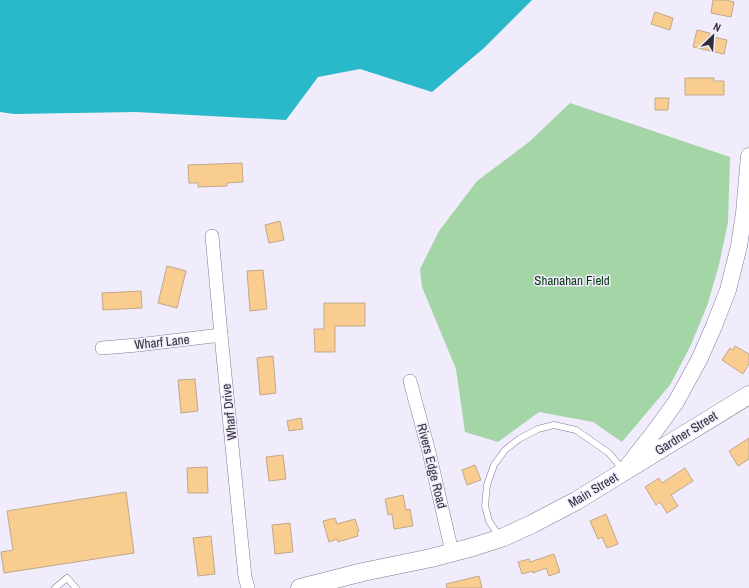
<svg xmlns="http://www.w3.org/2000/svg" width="749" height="588" viewBox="0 0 749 588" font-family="'Archivo Narrow',sans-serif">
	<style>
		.green { fill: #a4d5a7 }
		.water { fill: #2ab9cb }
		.building { fill: #f9cc8f; stroke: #c0a98a }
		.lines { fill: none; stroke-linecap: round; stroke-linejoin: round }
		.service-casing { stroke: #837898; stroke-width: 7 }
		.minor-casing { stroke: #837898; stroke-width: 14 }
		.tertiary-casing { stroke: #837898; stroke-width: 17 }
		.secondary-casing { stroke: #837898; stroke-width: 19 }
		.service { stroke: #fff; stroke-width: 6 }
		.minor { stroke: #fff; stroke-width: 13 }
		.tertiary { stroke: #fff; stroke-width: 16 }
		.secondary { stroke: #fff; stroke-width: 18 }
		.labels { text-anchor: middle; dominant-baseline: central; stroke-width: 3; stroke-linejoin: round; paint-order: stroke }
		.park-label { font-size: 13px; fill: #00360c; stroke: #f1ecfb }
		.street-label { font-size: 13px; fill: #332e3c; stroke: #f1ecfb }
	</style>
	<rect width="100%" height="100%" fill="#f1ecfb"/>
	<path class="green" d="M570,103L730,157L728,222L719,265L707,306L690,347L670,385L622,442L593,422L539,412L498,442L465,432L456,369L422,287L420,269L439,231L477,181L529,142Z"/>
	<path class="water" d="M0,0H532L484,48L432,92L360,69L318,77L286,120L136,112L14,114L0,112Z"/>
	<g class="building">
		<path d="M713,0H726L734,2L731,17L711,13Z"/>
		<path d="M655,12L673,18L670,30L651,24Z"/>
		<path d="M697,30L710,33L709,36L727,40L724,54L693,47Z"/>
		<path d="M685,78H714V81H724V95H685Z"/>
		<path d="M655,98H669L668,110H655Z"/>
		<path d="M242,163L243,182L227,183V186L198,187V183H189L188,165Z"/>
		<path d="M280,221L284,240L269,243L265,225Z"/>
		<path d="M167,266L186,271L177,308L158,303Z"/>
		<path d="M263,270L267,309L250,311L247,271Z"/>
		<path d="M141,291L142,308L103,310L102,293Z"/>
		<path d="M324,303H365V326H335V352H315L314,329H324Z"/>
		<path d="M735,346L749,354V364L743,374L722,360L730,348L733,350Z"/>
		<path d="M273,356L276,393L260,395L257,358Z"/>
		<path d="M195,379L198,411L181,413L178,380Z"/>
		<path d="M301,418L303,429L289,431L287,421Z"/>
		<path d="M749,438V459L738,466L729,451Z"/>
		<path d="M283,455L286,479L269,481L266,457Z"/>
		<path d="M475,465L481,480L467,485L462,470Z"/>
		<path d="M207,467L208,493H188L187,468Z"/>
		<path d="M685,468L693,481L671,495L678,506L667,513L660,502L656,505L645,487L659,478L662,483Z"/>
		<path d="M126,492L134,553L4,573L1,552L13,550L7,511Z"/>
		<path d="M403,495L406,510L410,509L413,526L394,529L392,514L388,515L385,499Z"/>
		<path d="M606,514L618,544L607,548L602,537L598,539L590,521Z"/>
		<path d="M335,518L337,524L355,519L359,531L357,532L358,536L338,542L337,539L329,542L323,521Z"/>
		<path d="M290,523L293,552L275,554L272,525Z"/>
		<path d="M211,536L215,574L198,576L193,538Z"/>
		<path d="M554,554L560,572L549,576L546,568L533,573V571L522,574L518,562L529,559L530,562Z"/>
		<path d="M479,576L482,588H447L446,584Z"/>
	</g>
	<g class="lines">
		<defs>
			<g id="service">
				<path d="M499,536L489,521L485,506L487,485L494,465L505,450L519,439L538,429L554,425L576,430L609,453L623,470"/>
				<path d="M55,588L67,578L76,588"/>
			</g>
			<g id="minor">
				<path d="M212,236L221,335L245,577L248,588"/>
				<path d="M102,348L138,345L221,335"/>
				<path d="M410,381L429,452L452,552"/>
			</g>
			<path id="tertiary" d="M626,468L655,431L676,402L699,360L714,326L728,290L739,246L744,213L749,156"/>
			<path id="secondary" d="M300,588L363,572L431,558L473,547L504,537L532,524L576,501L749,395"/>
		</defs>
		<use href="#service" class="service-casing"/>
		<use href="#minor" class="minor-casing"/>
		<use href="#tertiary" class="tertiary-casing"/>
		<use href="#secondary" class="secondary-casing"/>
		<use href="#service" class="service"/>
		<use href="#minor" class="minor"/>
		<use href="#tertiary" class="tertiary"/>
		<use href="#secondary" class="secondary"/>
	</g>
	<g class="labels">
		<g class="park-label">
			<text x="572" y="280">Shanahan Field</text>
		</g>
		<g class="street-label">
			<text transform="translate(162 342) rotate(-6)">Wharf Lane</text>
			<text transform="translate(229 412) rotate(-96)">Wharf Drive</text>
			<text transform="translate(686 433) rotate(-32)">Gardner Street</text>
			<text transform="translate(432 466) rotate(76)">Rivers Edge Road</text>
			<text transform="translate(593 490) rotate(-31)">Main Street</text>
		</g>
	</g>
	<g transform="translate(713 36) rotate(25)" stroke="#f1ecfb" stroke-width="3" paint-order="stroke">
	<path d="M0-3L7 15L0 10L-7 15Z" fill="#332e3c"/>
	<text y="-6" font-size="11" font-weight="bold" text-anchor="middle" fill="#332e3c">N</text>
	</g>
</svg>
